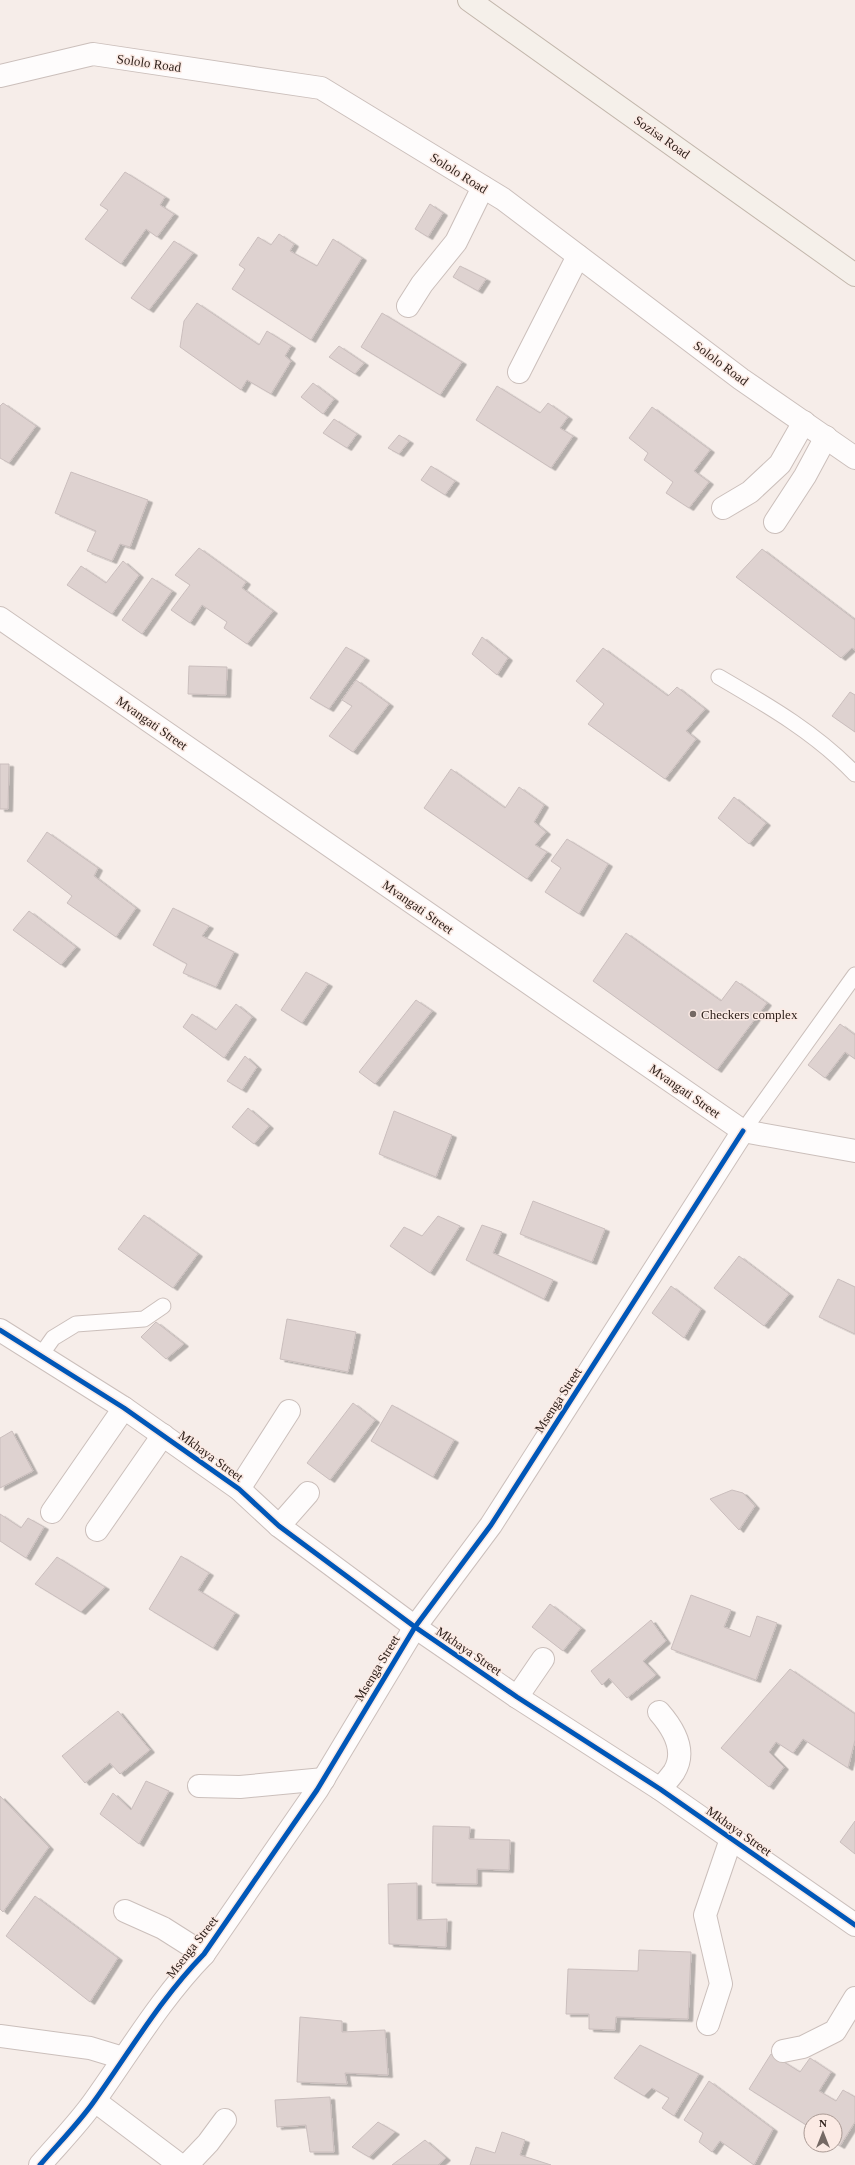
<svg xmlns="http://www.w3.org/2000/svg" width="855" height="2165" viewBox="0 0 855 2165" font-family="'Times New Roman',serif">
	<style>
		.building { fill: #ded2d0; stroke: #cabebd; filter: url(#shadow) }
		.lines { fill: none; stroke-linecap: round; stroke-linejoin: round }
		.lane-casing { stroke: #cbbfbb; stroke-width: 17 }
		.street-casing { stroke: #cbbfbb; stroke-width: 24 }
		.primary-casing { stroke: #c3b7ac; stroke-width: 24 }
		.lane { stroke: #fefcfc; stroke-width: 15 }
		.street { stroke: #fefcfc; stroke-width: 22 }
		.primary { stroke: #f5f0ea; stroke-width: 22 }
		.cycleway-casing { stroke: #fbeae4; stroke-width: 8 }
		.cycleway { stroke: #0057b8; stroke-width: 5 }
		.poi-dot { fill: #756964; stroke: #fbeae4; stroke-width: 1.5 }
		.labels { text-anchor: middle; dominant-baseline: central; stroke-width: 3; stroke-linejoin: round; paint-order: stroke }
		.street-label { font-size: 13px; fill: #30221c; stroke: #fbeae4 }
		.poi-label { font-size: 13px; fill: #30221c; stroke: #fbeae4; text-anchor: start }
	</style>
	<defs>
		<filter id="shadow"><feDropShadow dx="4.5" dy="2.5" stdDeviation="0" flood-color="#0004"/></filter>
	</defs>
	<rect width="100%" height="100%" fill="#f6ede9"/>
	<g class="building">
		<path d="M125,172L165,197L160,205L174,214L157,237L146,229L121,264L85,239L108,210L100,205Z"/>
		<path d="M430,204L443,213L428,237L415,229Z"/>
		<path d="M279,234L294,244L290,251L317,266L333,239L362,258L311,340L232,289L245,269L239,265L258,237L271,245Z"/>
		<path d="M174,241L193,253L149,310L131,298Z"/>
		<path d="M460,266L486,279L478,291L453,277Z"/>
		<path d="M197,303L259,345L267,331L291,346L285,356L291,361L271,394L247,380L241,390L180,347L184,321Z"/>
		<path d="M382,313L462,362L440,395L361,347Z"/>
		<path d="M339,346L364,363L355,374L329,357Z"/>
		<path d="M313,383L334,399L323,414L301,397Z"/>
		<path d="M497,386L540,413L548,403L568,417L560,428L573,436L551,468L476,420Z"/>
		<path d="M3,403L36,426L9,463L0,458V406Z"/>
		<path d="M652,407L710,450L694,471L709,482L689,508L666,493L673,482L644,460L648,453L629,438Z"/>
		<path d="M334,419L357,434L347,448L323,433Z"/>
		<path d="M399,435L409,441L399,454L388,448Z"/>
		<path d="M431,466L455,481L445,495L421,480Z"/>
		<path d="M71,472L148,500L130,547L120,544L112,561L87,551L96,531L55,513Z"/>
		<path d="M199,548L246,582L242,588L273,611L247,644L224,628L227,622L202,605L190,623L171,610L190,585L175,575Z"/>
		<path d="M762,549L855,620V650L852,648L841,658L736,577Z"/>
		<path d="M123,561L139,575L112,614L67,585L81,566L106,583Z"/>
		<path d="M152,578L172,591L142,634L122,620Z"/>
		<path d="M482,637L508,658L497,675L472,654Z"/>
		<path d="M346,647L365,658L329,709L310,698Z"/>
		<path d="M603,648L668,696L677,687L705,709L686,731L696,739L665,779L588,724L604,704L576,681Z"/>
		<path d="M189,666L227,667L226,695L188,694Z"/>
		<path d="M356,680L389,704L353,752L329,736L352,706L342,700Z"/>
		<path d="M850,692L855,695V732L832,716Z"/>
		<path d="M0,764H9L8,809H0Z"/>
		<path d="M451,769L505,808L519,787L544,805L534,822L546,832L535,845L547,852L527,879L424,808Z"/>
		<path d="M734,797L766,823L749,844L718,818Z"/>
		<path d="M47,832L98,868L94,876L136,908L116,937L67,903L72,896L27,861Z"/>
		<path d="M567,839L608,864L579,914L545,892L561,868L551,861Z"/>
		<path d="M173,908L209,926L202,936L234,952L216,987L183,973L187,964L153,945Z"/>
		<path d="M29,911L76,947L61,965L13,930Z"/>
		<path d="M626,933L721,1001L736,981L767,1003L717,1070L593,981Z"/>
		<path d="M306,972L328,984L302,1023L281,1010Z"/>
		<path d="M416,1000L432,1011L375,1084L359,1072Z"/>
		<path d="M236,1004L252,1017L224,1058L183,1027L192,1014L216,1030Z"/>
		<path d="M840,1024L855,1035V1059L845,1052L825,1078L808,1065Z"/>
		<path d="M245,1056L257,1067L242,1090L227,1081Z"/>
		<path d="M248,1108L269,1126L254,1144L232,1127Z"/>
		<path d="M394,1111L452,1135L436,1177L379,1154Z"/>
		<path d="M533,1201L605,1229L592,1262L520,1234Z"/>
		<path d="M144,1215L198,1254L173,1288L118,1249Z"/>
		<path d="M438,1216L460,1226L430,1273L390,1246L404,1227L422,1236Z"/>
		<path d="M482,1225L502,1232L493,1253L553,1280L544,1299L466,1260Z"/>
		<path d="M739,1256L789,1294L764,1326L714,1288Z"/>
		<path d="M838,1279L855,1287V1334L819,1317Z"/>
		<path d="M671,1286L701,1309L684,1338L652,1313Z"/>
		<path d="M287,1319L356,1332L348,1372L280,1359Z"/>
		<path d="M156,1322L184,1344L166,1359L141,1337Z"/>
		<path d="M353,1403L375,1420L330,1480L307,1463Z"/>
		<path d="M392,1405L454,1440L433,1477L371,1441Z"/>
		<path d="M12,1431L33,1471L0,1488V1438Z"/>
		<path d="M732,1490L743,1493L755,1506L739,1530L710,1499Z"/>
		<path d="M0,1514L21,1528L28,1518L44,1527L26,1558L0,1541Z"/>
		<path d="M181,1556L209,1573L198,1590L235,1613L213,1648L149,1609Z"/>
		<path d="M57,1557L105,1587L81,1612L35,1584Z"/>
		<path d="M691,1595L731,1610L724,1627L750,1637L757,1616L777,1623L756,1680L671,1649Z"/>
		<path d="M550,1604L581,1628L563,1651L532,1627Z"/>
		<path d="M651,1620L666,1641L643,1661L656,1675L627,1698L609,1678L602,1685L591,1671Z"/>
		<path d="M790,1669L855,1714V1740L848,1768L803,1739L793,1753L776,1742L769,1752L784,1767L769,1787L721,1748Z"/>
		<path d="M118,1711L150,1750L120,1774L110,1763L85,1783L62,1756Z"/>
		<path d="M146,1781L169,1791L139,1844L100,1814L113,1793L131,1810Z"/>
		<path d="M0,1796L49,1847L3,1912L0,1909Z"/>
		<path d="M855,1821V1854L840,1842Z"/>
		<path d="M433,1826L470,1827L469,1839L510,1840L509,1870L477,1869V1884L432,1883Z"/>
		<path d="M417,1883V1920L447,1919L446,1947L389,1944L388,1884Z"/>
		<path d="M35,1896L118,1958L90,2002L6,1936Z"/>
		<path d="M639,1950L691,1952L688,2019L616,2017L615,2030L589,2029V2014H566L568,1969L638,1971Z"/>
		<path d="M300,2017L342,2021V2032L385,2030L388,2075L345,2073L347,2084L297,2082Z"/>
		<path d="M640,2045L699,2074L674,2116L662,2108L669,2098L652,2088L644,2096L614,2078Z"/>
		<path d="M771,2054L800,2072L810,2058L831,2072L819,2091L836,2101L843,2090L855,2097V2122L840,2146L835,2143V2121H811V2128L749,2089Z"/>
		<path d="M709,2081L773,2129L754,2165L720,2141L712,2152L699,2142L703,2133L684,2120Z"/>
		<path d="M330,2097L334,2152H310L306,2125L277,2127L275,2100Z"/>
		<path d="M378,2122L395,2132L369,2157L352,2147Z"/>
		<path d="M502,2132L525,2140L520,2155L551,2165H470L476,2147L495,2153Z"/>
		<path d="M425,2140L446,2158L438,2165H392Z"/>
	</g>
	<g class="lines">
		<defs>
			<g id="lane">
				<path d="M719,677C767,705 816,733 855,774"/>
				<path d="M743,1131L855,975"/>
				<path d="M41,1355L53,1338L76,1324L144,1319L163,1306"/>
			</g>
			<g id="street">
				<path d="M0,76L93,54L321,88L503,199L741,379L855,458"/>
				<path d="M408,306L422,284L456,242L483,187"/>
				<path d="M519,372L578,256"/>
				<path d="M723,508L750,492L780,464L804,422"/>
				<path d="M775,522L805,476L826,437"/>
				<path d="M0,618L743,1131L855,1151"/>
				<path d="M0,1330L124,1408L239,1489L279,1526L415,1627L517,1697L660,1789L855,1925"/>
				<path d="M239,1489L289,1411"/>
				<path d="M52,1512L124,1408"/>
				<path d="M279,1526L308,1493"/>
				<path d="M97,1530L163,1435"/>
				<path d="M517,1697L543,1659"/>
				<path d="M659,1712C673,1728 687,1751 674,1772C670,1778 664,1784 660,1789"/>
				<path d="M199,1786L240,1787L324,1779"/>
				<path d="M125,1911L163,1928L204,1954"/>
				<path d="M708,2024L721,1984L705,1915L731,1839"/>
				<path d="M0,2036L90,2048L123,2058"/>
				<path d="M783,2051L803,2047L835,2031L855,1998"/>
				<path d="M95,2101L180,2165"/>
				<path d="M40,2165C58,2144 79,2123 95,2100C130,2051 161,1998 204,1954L317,1790L415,1627L491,1525L743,1131"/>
				<path d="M187,2165L208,2143L225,2120"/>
			</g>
			<path id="primary" d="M469,0L855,275"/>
		</defs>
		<use href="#lane" class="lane-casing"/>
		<use href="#street" class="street-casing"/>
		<use href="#primary" class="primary-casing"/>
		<use href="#lane" class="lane"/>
		<use href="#street" class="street"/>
		<use href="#primary" class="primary"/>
		<defs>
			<g id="cycleway">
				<path d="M0,1330L124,1408L239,1489L279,1526L415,1627L517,1697L660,1789L855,1925"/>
				<path d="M40,2165C58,2144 79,2123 95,2100C130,2051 161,1998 204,1954L317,1790L415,1627L491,1525L743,1131"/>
			</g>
		</defs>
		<use href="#cycleway" class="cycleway-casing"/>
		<use href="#cycleway" class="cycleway"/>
	</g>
	<circle class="poi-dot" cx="693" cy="1014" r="4"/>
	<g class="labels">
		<g class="street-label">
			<text transform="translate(149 63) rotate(8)">Sololo Road</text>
			<text transform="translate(662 137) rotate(35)">Sozisa Road</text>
			<text transform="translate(459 173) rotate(32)">Sololo Road</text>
			<text transform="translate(721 363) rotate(37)">Sololo Road</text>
			<text transform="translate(152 723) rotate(35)">Mvangati Street</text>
			<text transform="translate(418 907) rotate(35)">Mvangati Street</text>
			<text transform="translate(685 1091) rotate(35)">Mvangati Street</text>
			<text transform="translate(558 1400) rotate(-57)">Msenga Street</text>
			<text transform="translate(211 1456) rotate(36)">Mkhaya Street</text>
			<text transform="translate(469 1651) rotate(34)">Mkhaya Street</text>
			<text transform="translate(377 1668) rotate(-59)">Msenga Street</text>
			<text transform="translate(739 1831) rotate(35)">Mkhaya Street</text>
			<text transform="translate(192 1947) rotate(-52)">Msenga Street</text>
		</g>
		<g class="poi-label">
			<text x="701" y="1014">Checkers complex</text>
		</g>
	</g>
	<g transform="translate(823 2133)"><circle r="19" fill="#fbeae4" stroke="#aa9a94"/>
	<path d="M0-3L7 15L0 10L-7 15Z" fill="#756964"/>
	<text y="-6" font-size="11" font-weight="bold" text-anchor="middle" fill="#30221c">N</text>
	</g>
</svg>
